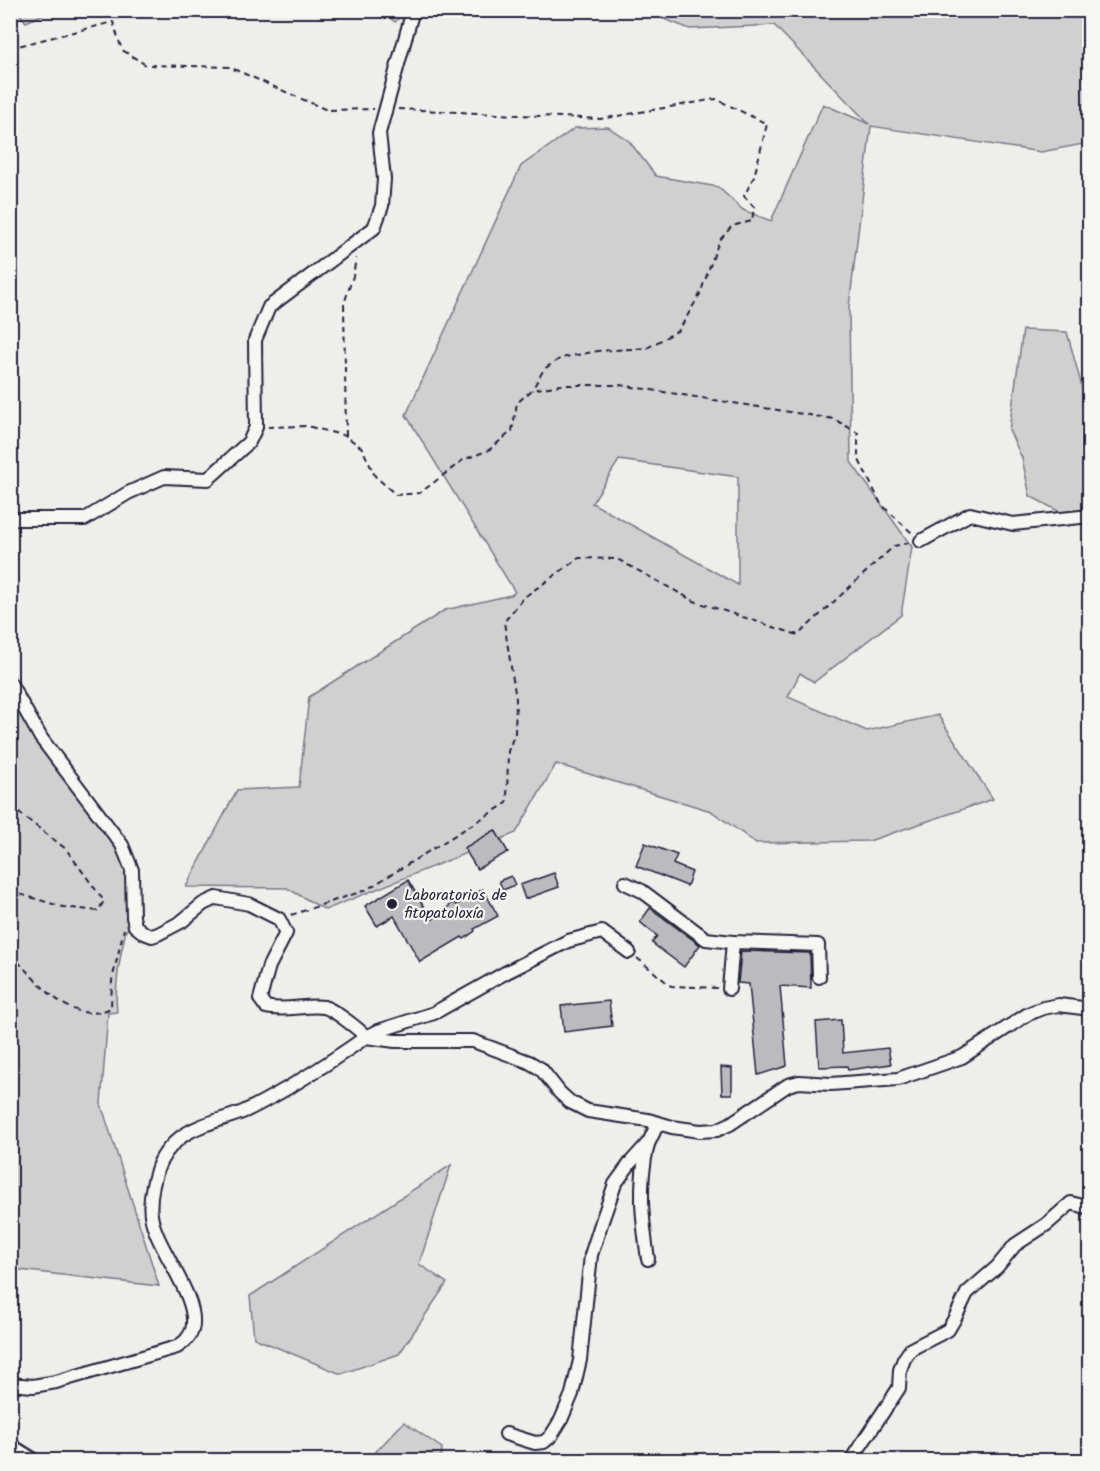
<svg xmlns="http://www.w3.org/2000/svg" width="1100" height="1471" viewBox="0 0 1100 1471" font-family="Kalam,sans-serif">
	<style>
		.green { fill: #d0d0d1; stroke: #797986; stroke-width: 1.5; fill-rule: evenodd }
		.building { fill: #bbbbbf; stroke: #22223b; stroke-width: 1.5 }
		.lines { fill: none; stroke-linecap: round; stroke-linejoin: round }
		.minor-casing { stroke: #22223b; stroke-width: 16 }
		.major-casing { stroke: #22223b; stroke-width: 20 }
		.path { stroke: #22223b; stroke-width: 2; stroke-dasharray: 6 4.5; stroke-linecap: butt }
		.minor { stroke: #f6f6f2; stroke-width: 12 }
		.major { stroke: #f6f6f2; stroke-width: 15 }
		.poi-dot { fill: #22223b; stroke: #f6f6f2; stroke-width: 2 }
		.labels { text-anchor: middle; dominant-baseline: central; stroke-width: 4.5; stroke-linejoin: round; paint-order: stroke }
		.poi-label { font-size: 16px; fill: #22223b; stroke: #f6f6f2; text-anchor: start }
	</style>
	<rect width="100%" height="100%" fill="#eeeeeb"/>
	<filter id="ink" filterUnits="userSpaceOnUse"><feTurbulence type="fractalNoise" baseFrequency=".0167" numOctaves="2"/><feDisplacementMap in="SourceGraphic" scale="12" xChannelSelector="R" yChannelSelector="G"/><feConvolveMatrix kernelMatrix="1 2 1 2 8 2 1 2 1" color-interpolation-filters="sRGB"/></filter>
	<g filter="url(#ink)">
		<g class="green">
			<path d="M17,11H51L26,22Z"/>
			<path d="M381,11H407L395,22Z"/>
			<path d="M643,11H1089V143L1041,152L871,126L849,307L851,462L912,547L901,615L814,682L800,673L788,697L867,731L938,715L993,799L869,841L756,843L711,811L556,764L516,833L325,910L287,888L186,887L237,790L299,787L309,697L445,610L511,595L515,592L406,415L521,166L575,128L608,127L629,141L656,176L718,187L743,210L771,221L823,104L869,124L774,25L690,29ZM619,460L738,477V585L592,503Z"/>
			<path d="M1023,330L1067,332L1089,413V511L1060,512L1030,496L1022,458L1009,430Z"/>
			<path d="M10,686L104,824L131,872L132,927L126,930C120,957 114,985 117,1012L108,1013L101,1104L159,1286L11,1269Z"/>
			<path d="M451,1165L419,1264L447,1283L399,1354L341,1374L254,1338L250,1296Z"/>
			<path d="M404,1422L442,1448L441,1460H368Z"/>
		</g>
		<g class="building">
			<path d="M495,830L508,852L477,869L464,848Z"/>
			<path d="M645,843L677,855L673,864L692,872L687,886L636,866Z"/>
			<path d="M554,873L559,887L525,899L520,885Z"/>
			<path d="M511,876L515,885L503,890L499,881Z"/>
			<path d="M408,880L428,914L430,913L433,919L454,902L456,905L483,889L498,916L474,929L475,931L464,939L462,937L420,962L394,916L377,926L365,906Z"/>
			<path d="M650,908L700,945L684,967L652,943L657,936L640,922Z"/>
			<path d="M741,951L810,953L811,988L780,986L787,1066L758,1075L749,984L738,983Z"/>
			<path d="M609,1001L612,1026L564,1032L561,1006Z"/>
			<path d="M841,1020L843,1053L888,1048L891,1064L848,1070L847,1066L819,1067L816,1022Z"/>
			<path d="M721,1067L732,1068V1094H722Z"/>
		</g>
		<g class="lines">
			<defs>
				<g id="minor">
					<path d="M10,521L14,519H85L128,493L164,477L208,479L249,442L256,427L255,340L269,307L374,228L382,206L384,179L379,133L413,10"/>
					<path d="M921,541L970,514L1013,524L1090,516"/>
					<path d="M10,683L41,738L122,845L132,870L133,917L135,926L144,933L152,936L158,934L181,922L203,904L216,898L249,904L279,919L286,933L269,966L260,999L266,1007C286,1012 306,1004 324,1007C333,1009 360,1030 366,1037L378,1031L434,1013L505,973L568,941L602,932L629,952"/>
					<path d="M625,883L642,891L706,939L733,942"/>
					<path d="M729,989L733,942L818,945L819,977"/>
					<path d="M648,1259C642,1218 638,1184 648,1144"/>
					<path d="M10,1384L33,1386L56,1382L177,1347C183,1343 189,1339 192,1330C201,1298 155,1248 151,1215C149,1201 153,1183 157,1170C161,1157 171,1145 181,1137C200,1123 224,1120 245,1111C286,1091 329,1063 366,1037L395,1041H473L529,1062L541,1069L560,1093L570,1102L588,1111L648,1120L672,1127L700,1131L717,1130L730,1124L788,1085L799,1082L831,1084L898,1079L962,1057L1028,1014L1043,1008L1059,1005L1090,1009"/>
					<path d="M506,1434L535,1443L544,1442L551,1436L561,1420L572,1394L580,1360L591,1255L602,1221L615,1184L631,1162L649,1142L658,1123"/>
					<path d="M851,1460L899,1388L900,1370L904,1359L911,1349L948,1330L955,1318L967,1293L997,1267L1015,1245L1047,1224L1071,1203L1090,1208"/>
				</g>
				<path id="major" d="M10,1447L31,1460"/>
			</defs>
			<use href="#minor" class="minor-casing"/>
			<use href="#major" class="major-casing"/>
			<g class="path">
				<path d="M10,48L113,22L122,50L146,65L229,67L327,110L374,109"/>
				<path d="M398,109L600,119L716,99L767,124L754,177L744,196L754,207L752,221L732,226L719,241L700,294L679,330L647,348L598,351L561,358L544,369L532,390"/>
				<path d="M268,427L307,426L346,436L362,448L375,476L396,495L420,493L463,460L489,450L512,431L517,403L532,390L561,385H620L834,419L858,433V458L881,504L913,534"/>
				<path d="M346,436L344,304L353,276L356,258"/>
				<path d="M10,806L66,849L104,901L98,911L63,907L10,891"/>
				<path d="M291,915L366,890L507,803L508,751L515,733L516,699L504,622L523,598L579,558L617,559L694,601L798,635L894,546L909,543"/>
				<path d="M10,954C38,980 69,1028 111,1008L112,980L124,929"/>
				<path d="M637,958L671,986L718,988"/>
			</g>
			<use href="#minor" class="minor"/>
			<use href="#major" class="major"/>
		</g>
	</g>
	<circle class="poi-dot" cx="392" cy="904" r="6"/>
	<g class="labels">
		<g class="poi-label">
			<text x="404" y="895">Laboratorios de<tspan x="404" dy="18">fitopatoloxía</tspan></text>
		</g>
	</g>
	<rect width="1100" height="1471" fill="none" stroke="#f6f6f2" stroke-width="36"/>
	<rect x="18" y="18" width="1064" height="1435" fill="none" stroke="#22223b" stroke-width="2" filter="url(#ink)"/>
</svg>
